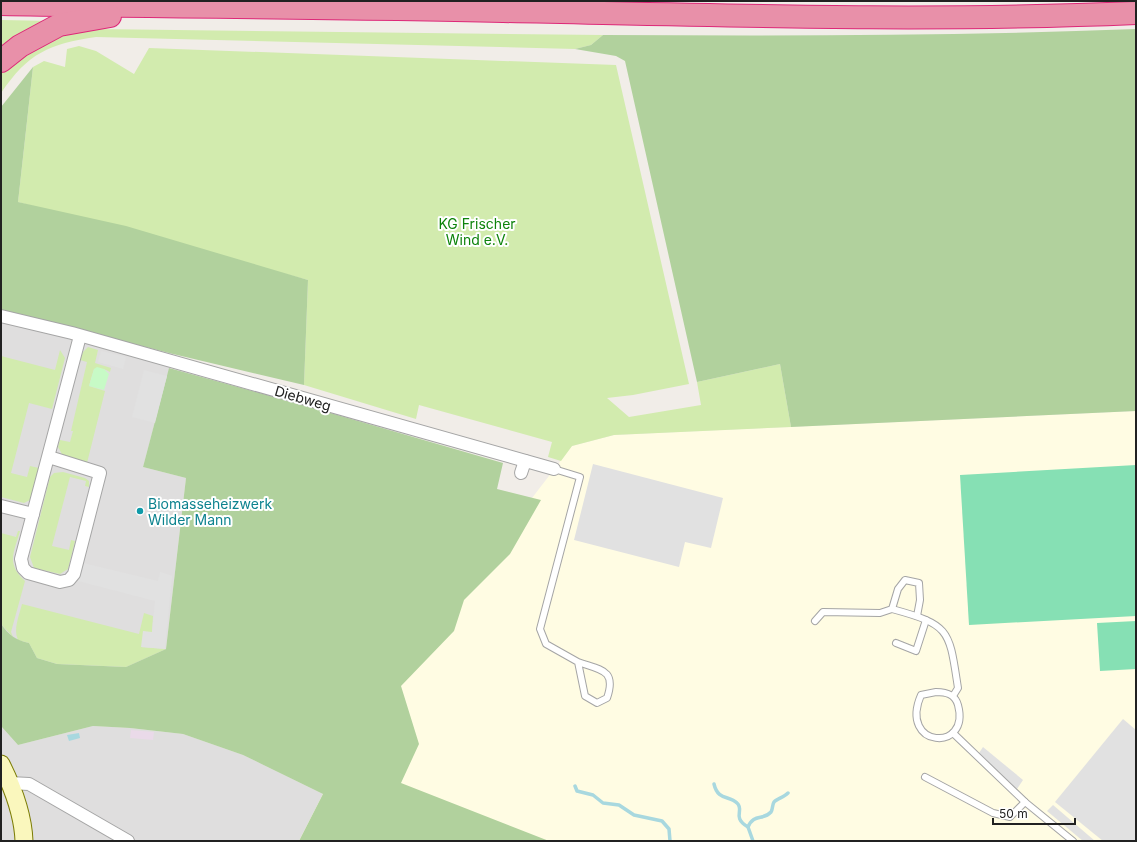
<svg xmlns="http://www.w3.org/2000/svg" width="1137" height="842" viewBox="0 0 1137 842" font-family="Inter,sans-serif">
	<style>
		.residential { fill: #dfdede }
		.industrial { fill: #eadae9 }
		.education { fill: #fffce3 }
		.grass { fill: #d2ebae }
		.forest { fill: #b1d19d }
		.park { fill: #c7fac6 }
		.pitch { fill: #86e0b4 }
		.parking { fill: #e1e1e1 }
		.water { fill: #a8d8df }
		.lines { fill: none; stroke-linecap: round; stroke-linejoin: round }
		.stream { stroke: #a8d8df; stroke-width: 3.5 }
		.lane-casing { stroke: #a5a5a5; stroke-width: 8 }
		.street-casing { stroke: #a5a5a5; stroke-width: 14 }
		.secondary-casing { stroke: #7b7c04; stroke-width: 19 }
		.highway-casing { stroke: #dd2878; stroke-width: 24 }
		.lane { stroke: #fff; stroke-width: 6 }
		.street { stroke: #fff; stroke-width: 12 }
		.secondary { stroke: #faf7bd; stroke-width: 17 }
		.highway { stroke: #e890a9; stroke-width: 22 }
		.culture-dot { fill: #0f9aa8; stroke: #fff; stroke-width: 1.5 }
		.labels { text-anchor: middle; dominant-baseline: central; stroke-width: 4; stroke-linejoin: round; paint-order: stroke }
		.park-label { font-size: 14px; fill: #0d830b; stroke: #fff }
		.street-label { font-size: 14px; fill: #212121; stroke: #fff }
		.culture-label { font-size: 14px; fill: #0d838f; stroke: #fff; text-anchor: start }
	</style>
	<rect width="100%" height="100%" fill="#f1ede8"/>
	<g class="residential">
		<path d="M1,310L173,354L143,467L186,478L166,649L126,667L18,640L9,635L1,624Z"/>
		<path d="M1,726L18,745L93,726L130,728L183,734L243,755L323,794L299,841H1Z"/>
	</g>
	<path class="industrial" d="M131,730L154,732L153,740L130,738Z"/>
	<path class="education" d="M1136,411V841H299L323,794L532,498L572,446L614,435Z"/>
	<g class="grass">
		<path d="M1,20L51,21L1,50Z"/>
		<path d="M95,29L603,35L591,45L575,49L96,37C49,44 28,53 1,93V71L57,35Z"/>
		<path d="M79,46L96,51L134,74L149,48L616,65L689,384L633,395L607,398L629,417L701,405L697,382L780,364L791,427L614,435L572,446L561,461L548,457L552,442L419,405L416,419L304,385L308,280L18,202L33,67L44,61L65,67L67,49Z"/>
		<path d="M88,347L98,350L95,363L111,368L110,372L104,369H94L89,386L105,391L87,463L63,456L58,447L60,440L70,442L73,431H71L87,362L80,360L83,352Z"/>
		<path d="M60,350L65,358L52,409L29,403L11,473L27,477L30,466L39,468L30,500L24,503L1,497V356L55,370Z"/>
		<path d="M63,472L85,478L89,481V487L85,486L86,481L70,477L52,546L69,550L71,540L75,541L68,569L60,574L34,568L30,557L50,477L54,473Z"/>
		<path d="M18,531H20C14,552 6,564 25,581L11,632L13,637L1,624V533L16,537Z"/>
		<path d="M22,604L139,634L144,613L153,616L152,632L141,647L166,649L126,667L57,664L37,658L29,643L18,640C13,629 19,616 22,604Z"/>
	</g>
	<g class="forest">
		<path d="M1136,29V411L791,427L780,364L697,382L625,61L616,56L575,49L591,45L603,35C781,36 959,36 1136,29Z"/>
		<path d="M33,67L18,202L126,226L308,280L304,385L173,354L1,310V107Z"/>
		<path d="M169,368L296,403L503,463L497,489L541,500L510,554L464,600L454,631L401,686L419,744L401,783L549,841H299L323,794L243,755L183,734L130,728L93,726L18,745L1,726V624C9,635 15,640 29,643L37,658L57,664L126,667L166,649L186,478L143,467Z"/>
	</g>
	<path class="park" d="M97,367L104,369L109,374L104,390L89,386L94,369Z"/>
	<g class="pitch">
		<path d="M1136,465V616L969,625L960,475Z"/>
		<path d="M1136,621V669L1100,671L1097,623Z"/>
	</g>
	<g class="parking">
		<path d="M101,351L126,357L123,369L98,362Z"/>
		<path d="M144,370L167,376L155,423L132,417Z"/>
		<path d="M593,464L723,498L711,548L685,542L679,567L574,540Z"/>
		<path d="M83,563L158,581L160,572L172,576L165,649L141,647L143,631L152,632L155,601L78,581Z"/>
		<path d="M1123,719L1136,730V841H1103L1055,802Z"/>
		<path d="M983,747L1023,780L1015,792L977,756Z"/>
		<path d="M1053,805L1095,841H1083L1047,811Z"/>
	</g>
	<path class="water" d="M79,733L80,738L69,741L67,735Z"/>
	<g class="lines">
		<g class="stream">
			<path d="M714,784C718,801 729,795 737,803C745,810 731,817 748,827"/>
			<path d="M575,786L577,791L593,795L603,803L619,805L634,815L662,821L669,829L670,841"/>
			<path d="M753,841L748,827C754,813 763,821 771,812C773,809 772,805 774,802C777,799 784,797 788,793"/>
		</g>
		<defs>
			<g id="lane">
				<path d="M554,469L580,477L540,629L546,644L578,662L585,696L597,703L607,698C617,669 600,670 578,662"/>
				<path d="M892,609C951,625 949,630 958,688L953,696"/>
				<path d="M815,621L823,612L880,613L892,609L898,589L905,580L919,583L920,600L917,616"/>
				<path d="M896,643L916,651L926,620"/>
				<path d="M936,692C946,692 955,694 958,705C971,753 898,748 921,695Z"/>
				<path d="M953,733L1025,802L1073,841"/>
				<path d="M925,777L993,813L1010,817L1025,802"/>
			</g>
			<g id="street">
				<path d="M1,316L72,333L554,469"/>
				<path d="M49,457L100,473L74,574L69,580L60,582L28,573L23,568L21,559L80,336"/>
				<path d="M521,473L525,461"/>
				<path d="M1,506L33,514"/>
				<path d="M10,783L29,784L128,841"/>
			</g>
			<path id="secondary" d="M1,764C13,788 23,814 24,841"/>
			<g id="highway">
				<path d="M1,4C168,7 336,7 503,11C714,15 925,22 1136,13"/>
				<path d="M1,61L20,46L59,25L110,16"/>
			</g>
		</defs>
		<use href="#lane" class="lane-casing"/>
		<use href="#street" class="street-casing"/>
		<use href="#secondary" class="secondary-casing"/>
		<use href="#highway" class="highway-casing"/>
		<use href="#lane" class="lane"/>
		<use href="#street" class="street"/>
		<use href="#secondary" class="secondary"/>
		<use href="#highway" class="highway"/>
	</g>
	<circle class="culture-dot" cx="140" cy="511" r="4"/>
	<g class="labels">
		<g class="park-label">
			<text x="477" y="223">KG Frischer<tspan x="477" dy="16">Wind e.V.</tspan></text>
		</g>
		<g class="street-label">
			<text transform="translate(303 398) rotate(16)">Diebweg</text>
		</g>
		<g class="culture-label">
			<text x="148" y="503">Biomasseheizwerk<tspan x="148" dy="16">Wilder Mann</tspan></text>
		</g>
	</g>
	<rect width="1137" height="842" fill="none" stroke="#212121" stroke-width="4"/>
	<path d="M993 818v6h82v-6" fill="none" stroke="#212121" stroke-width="2"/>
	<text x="999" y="818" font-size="12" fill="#212121" stroke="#ffffff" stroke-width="3" paint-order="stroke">50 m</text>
</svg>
